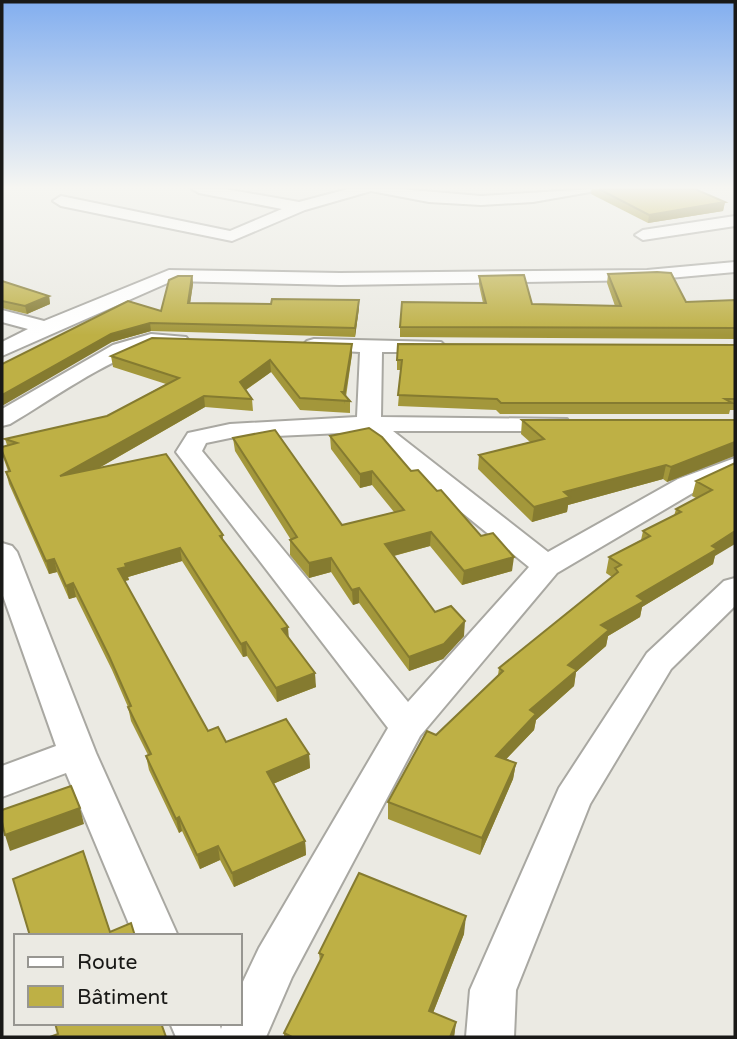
<svg xmlns="http://www.w3.org/2000/svg" width="737" height="1039" viewBox="0 0 737 1039" font-family="'Varela Round',sans-serif">
	<style>
		.lines { fill: none; stroke-linecap: round; stroke-linejoin: round }
		.street-casing { stroke: #a9a8a2; stroke-width: 4 }
		.street { fill: #fff; fill-rule: evenodd }
		.wall { fill: #a3973b }
		.shaded-wall { fill: #857b30 }
		.building { fill: #beb045; stroke: #857b30; stroke-width: 2 }
	</style>
	<rect width="100%" height="100%" fill="#ebeae3"/>
	<g class="lines">
		<defs>
			<g id="street">
				<path d="M192,189H225L299,202L348,189H400L481,196L592,189L590,192L533,202L481,205L429,202L371,191L305,210L232,241L61,206L53,201L61,196L230,231L282,209L199,193Z"/>
				<path d="M735,216V226L643,240L635,235L643,230Z"/>
				<path d="M735,262V272L647,280L340,285L172,281L2,356V342L28,329L2,322V310L44,321L169,270L340,273L647,270Z"/>
				<path d="M151,334L186,337L189,341L186,345C174,349 161,344 149,348C104,361 51,400 10,424L2,426V409L113,345Z"/>
				<path d="M314,339L441,342L445,346L441,350L434,352H382L381,417L567,419L570,424L567,429L558,431H393L548,552L678,479L735,458V475L696,491L557,573L420,736L292,977L266,1037H176L170,1023H219L221,1029L223,1023H240V988L259,948L388,728L176,452L188,433L230,424L357,417L360,352L307,349L303,345L307,341ZM363,432L529,567L408,702L202,451L206,443L230,438Z"/>
				<path d="M2,543L12,546L17,552L96,753L178,936H134L66,773L2,797V766L56,746L2,593Z"/>
				<path d="M735,578V606L671,669L590,804L516,990L514,1037H466L470,990L559,788L647,653L724,581Z"/>
			</g>
		</defs>
		<use href="#street" class="street-casing"/>
		<use href="#street" class="street"/>
	</g>
	<g class="wall">
		<path d="M592,189H695L725,202L723,211L648,223L591,194Z"/>
		<path d="M608,274L686,302L735,300V339L400,337V327L483,303L479,285V276L532,304L615,306L607,283Z"/>
		<path d="M192,276L193,284L190,303L271,304L359,300V308L355,337L151,331L112,342L161,311Z"/>
		<path d="M2,281L49,296L50,304L27,314L2,308Z"/>
		<path d="M735,345V410H730L729,414H500L496,410L398,406L401,370H397V360Z"/>
		<path d="M352,354L346,397L350,401V413L300,410L271,372L246,390L252,399L253,411L205,407L99,468L223,535V541L288,627V638L316,687L277,702L247,656L243,657L182,561L128,577L129,580L124,581L208,731L226,742L309,754L310,768L273,784L305,841L306,855L234,887L220,860L200,869L182,831L179,833L149,770L146,756L148,755L131,721L128,707L112,670L76,597L69,599L57,572L49,574L9,484L6,472L8,471L2,454V447L7,445L5,439L107,416L166,384L113,367L111,356Z"/>
		<path d="M522,420H735V456H734L667,482L663,479L568,505L567,512L532,522L478,469L479,455L530,442L521,434Z"/>
		<path d="M330,436L411,471L437,491L512,571L462,585L430,546L394,556L435,612L464,636L443,659L409,671L359,603L353,605L331,572L309,578L290,555V540H291L235,451L233,438L342,525L394,512L372,485L360,488L331,449Z"/>
		<path d="M735,463L713,564L642,607L640,617L608,636L606,646L576,672L574,686L536,720L534,730L506,759L516,763L513,779L480,855L388,819V802L436,735L498,675L499,668L612,577L606,573L609,557L641,540L643,531L674,516L676,509L696,498L692,496L696,481Z"/>
		<path d="M464,934L433,1013L456,1022L454,1037H284V1033L320,962L319,953Z"/>
	</g>
	<g class="shaded-wall">
		<path d="M725,202L723,211L648,223L649,215Z"/>
		<path d="M192,276L193,284L189,311L188,303Z"/>
		<path d="M49,296L50,304L27,314L25,306Z"/>
		<path d="M359,300V308L355,337V328Z"/>
		<path d="M150,323L151,331L112,342L2,406V395L111,334Z"/>
		<path d="M352,344V354L344,404V392Z"/>
		<path d="M270,360L271,372L241,393L240,382Z"/>
		<path d="M204,396L205,407L62,489L60,476Z"/>
		<path d="M735,442L734,456L667,482L671,467Z"/>
		<path d="M666,465L663,479L568,505L567,512L532,522L534,507L564,492Z"/>
		<path d="M372,471V485L360,488V474Z"/>
		<path d="M735,531V544L715,556L713,564L642,607L640,617L608,636L606,646L576,672L574,686L536,720L534,730L494,772L496,756L530,710L601,625L637,596Z"/>
		<path d="M431,532L430,546L385,558V544Z"/>
		<path d="M180,548L182,561L128,577L129,580L120,582L118,569L125,564Z"/>
		<path d="M514,557L512,571L462,585L464,571Z"/>
		<path d="M331,558V572L309,578V563Z"/>
		<path d="M54,559L57,572L49,574L46,561Z"/>
		<path d="M73,583L76,597L69,599L66,586Z"/>
		<path d="M359,588V603L353,605L352,590Z"/>
		<path d="M465,621L464,636L443,659L409,671V657Z"/>
		<path d="M288,627L289,640L282,629Z"/>
		<path d="M246,642L247,656L243,657L241,644Z"/>
		<path d="M315,673L316,687L277,702L276,688Z"/>
		<path d="M309,754L310,768L268,786L267,772Z"/>
		<path d="M516,763L513,779L480,855L482,838Z"/>
		<path d="M80,808L84,824L10,851L5,835Z"/>
		<path d="M179,817L182,831L179,833L176,819Z"/>
		<path d="M305,841L306,855L234,887L232,873Z"/>
		<path d="M218,846L220,860L200,869L197,855Z"/>
		<path d="M466,916L464,934L427,1028L429,1011Z"/>
		<path d="M456,1022L454,1037H450Z"/>
	</g>
	<g class="building">
		<path d="M599,189H695L725,202L649,215Z"/>
		<path d="M657,272L671,273L686,302L735,300V328L400,327L402,302L486,303L479,276L524,275L532,304L621,306L608,274Z"/>
		<path d="M178,276H192L188,303L271,304L272,299L359,300L355,328L150,323L111,334L2,395V364L128,301L161,311L169,280Z"/>
		<path d="M2,281L49,296L25,306L2,301Z"/>
		<path d="M152,338L352,344L344,392H342L350,401L300,398L270,360L240,382L252,399L204,396L60,476L166,454L223,535L220,536L288,627L282,629L315,673L276,688L246,642L241,644L180,548L125,564L126,567L118,569L208,731L218,727L226,742L286,719L309,754L267,772L305,841L232,873L218,846L197,855L179,817L176,819L146,756L151,754L128,707L131,706L109,656L73,583L66,586L54,559L46,561L6,472L10,471L2,451V447L17,443L5,439L107,416L179,378L111,356Z"/>
		<path d="M398,344L735,345V399H725L732,403H501L497,399L398,395L402,360H397Z"/>
		<path d="M522,420H735V442L671,467L666,465L564,492L570,497L534,507L479,455L544,439Z"/>
		<path d="M369,428L382,437L411,471L418,470L437,491L441,490L481,536L493,533L514,557L464,571L431,532L385,544L435,612L451,606L465,621L444,644L409,657L359,588L352,590L331,558L309,563L290,540L297,537L233,438L275,430L342,525L404,510L372,471L360,474L330,436Z"/>
		<path d="M735,463V531L712,546L717,549L637,596L644,601L601,625L609,630L568,665L577,670L530,710L536,714L496,756L516,763L482,838L388,802L427,731L436,735L503,671L499,668L618,572L615,568L621,565L609,557L650,536L643,531L681,512L676,509L712,490L696,481Z"/>
		<path d="M71,786L80,808L5,835L2,822V810Z"/>
		<path d="M83,851L110,932L131,923L135,936H30L13,879Z"/>
		<path d="M359,873L466,916L429,1011L456,1022L450,1037H292L284,1033L323,955L319,953Z"/>
		<path d="M55,1023H161L166,1037H50L58,1034Z"/>
	</g>
	<linearGradient id="sky" x2="0" y2="1"><stop stop-color="#82aeef"/><stop offset="0.56" stop-color="#f6f6f2"/><stop offset="1" stop-color="#f6f6f2" stop-opacity="0"/></linearGradient>
	<rect width="737" height="335" fill="url(#sky)"/>
	<rect width="737" height="1039" fill="none" stroke="#191917" stroke-width="7"/>
	<rect x="14" y="934" width="228" height="91" fill="#ebeae3" stroke="#979691" stroke-width="2"/>
	<rect x="28" y="957" width="35" height="10" fill="#ffffff" stroke="#979691" stroke-width="2"/>
	<text x="77" y="969" font-size="21" fill="#191917">Route</text>
	<rect x="28" y="986" width="35" height="21" fill="#beb045" stroke="#979691" stroke-width="2"/>
	<text x="77" y="1004" font-size="21" fill="#191917">Bâtiment</text>
</svg>
